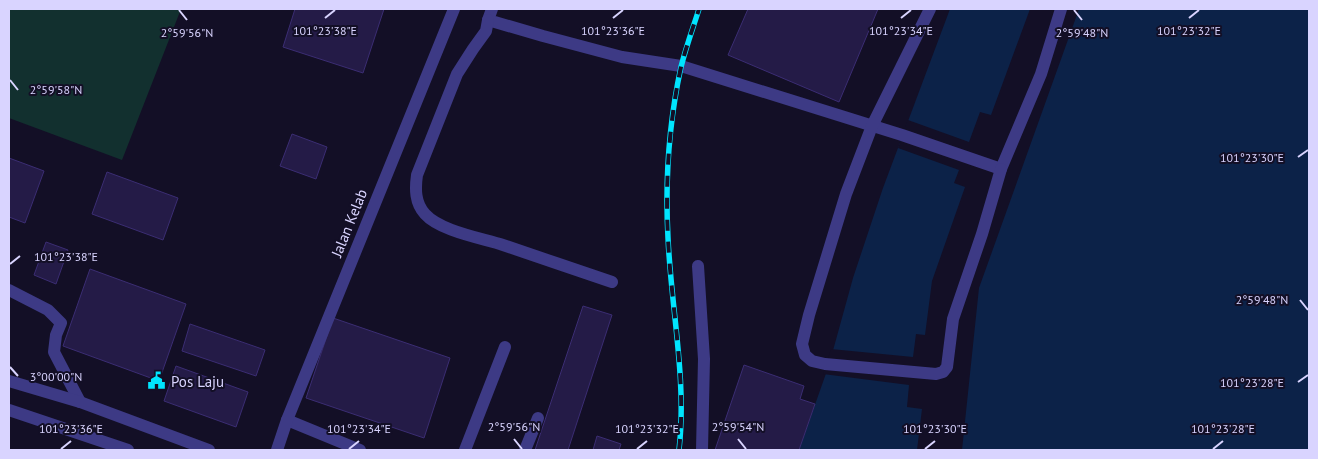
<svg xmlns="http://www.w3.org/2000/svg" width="1318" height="459" viewBox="0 0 1318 459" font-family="'PT Sans',sans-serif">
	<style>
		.green { fill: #12302f }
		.water { fill: #0c2248 }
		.pier { fill: #130f26 }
		.building { fill: #241b47; stroke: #3b2d73 }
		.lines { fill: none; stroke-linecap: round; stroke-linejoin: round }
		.minor { stroke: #3d3a85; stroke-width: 12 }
		.rail-casing { stroke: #00e5ff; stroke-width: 5.5 }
		.rail { stroke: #130f26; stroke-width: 4; stroke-dasharray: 11; stroke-linecap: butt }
		.ticks { fill: none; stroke: #d9d4ff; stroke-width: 2 }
		.labels { text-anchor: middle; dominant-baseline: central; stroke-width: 4; stroke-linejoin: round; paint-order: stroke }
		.street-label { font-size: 15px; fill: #d9d4ff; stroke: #130f26 }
		.poi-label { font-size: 15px; fill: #d9d4ff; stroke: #130f26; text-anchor: start }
		.ticks-label { font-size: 12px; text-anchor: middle; fill: #d9d4ff; stroke: #130f26; stroke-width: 4; stroke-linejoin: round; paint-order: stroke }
	</style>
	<rect width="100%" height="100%" fill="#130f26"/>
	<path class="green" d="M9,9H181L122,160L9,118Z"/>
	<path class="water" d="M950,9H1309V450H799L829,365L853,278L883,188Z"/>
	<path class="pier" d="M1030,9H1079L979,288L962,450H917L922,409L907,407L909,385L823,374L831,349L913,357L916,334L925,335L932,281L965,187L954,183L959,170L898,148L908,120L969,142L980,112L991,115Z"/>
	<g class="building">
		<path d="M295,9H384L363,73L283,47Z"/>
		<path d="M748,9H878L839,102L728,55Z"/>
		<path d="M292,134L327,147L316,179L280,166Z"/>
		<path d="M9,158L44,171L25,223L9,217Z"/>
		<path d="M107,172L178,198L163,240L92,214Z"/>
		<path d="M46,242L68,250L56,284L34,275Z"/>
		<path d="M90,269L186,304L159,381L63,346Z"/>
		<path d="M583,306L612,315L568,450H535Z"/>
		<path d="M333,318L450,358L424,438L306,398Z"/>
		<path d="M190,324L265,350L256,376L182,351Z"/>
		<path d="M744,365L804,386L800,399L815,404L799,450H715Z"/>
		<path d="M176,366L248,392L236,427L164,401Z"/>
		<path d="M597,436L621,444L619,450H593Z"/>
	</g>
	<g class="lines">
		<g class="minor">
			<path d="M492,9L488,20L543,36L622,57L681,66L902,135L1001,169L1041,74L1061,9"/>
			<path d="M930,9L872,126L846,194L809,315L802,344L805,355L812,361L825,364L936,374L943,372L947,367L953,319L982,234L1001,169"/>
			<path d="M488,20L486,31L473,49L457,74L417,175C415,189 415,203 425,214C440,231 481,238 503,245C539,257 576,270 612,282"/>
			<path d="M698,266L704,359L702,450"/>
			<path d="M9,290L48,310L61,323L56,335L54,352L80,402"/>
			<path d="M9,381L80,402L209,450"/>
			<path d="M9,410L128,450"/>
			<path d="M287,420L360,450"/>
			<path d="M277,450L287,420L454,9"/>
			<path d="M465,450L505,347"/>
			<path d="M525,450L538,418"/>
		</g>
		<defs>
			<path id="rail" d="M679,450C687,379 671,308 668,238C665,182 669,122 681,67C686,47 693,28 699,9"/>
		</defs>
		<use href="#rail" class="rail-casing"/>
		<use href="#rail" class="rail"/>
	</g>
	<path class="ticks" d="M179,10L187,20M1074,10L1082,20M325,18L335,10M613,18L623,10M901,18L911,10M1189,18L1199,10M10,80L18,90M1298,157L1308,150M10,264L20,256M1300,300L1308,310M10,367L18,376M1298,382L1308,375M514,439L522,449M738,439L746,449M61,449L71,441M349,449L359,441M637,449L647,441M925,449L935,441M1213,449L1223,441"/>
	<defs>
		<symbol id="civic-bare" viewBox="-9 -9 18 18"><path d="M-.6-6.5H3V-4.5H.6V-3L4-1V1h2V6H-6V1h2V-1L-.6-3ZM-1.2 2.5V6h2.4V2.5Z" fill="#00e5ff" stroke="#130f26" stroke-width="2.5" paint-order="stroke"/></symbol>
	</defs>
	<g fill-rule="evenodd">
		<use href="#civic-bare" x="144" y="368" width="25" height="25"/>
	</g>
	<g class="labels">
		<g class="street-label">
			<text transform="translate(349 223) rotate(-68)">Jalan Kelab</text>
		</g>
		<g class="poi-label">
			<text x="171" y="381">Pos Laju</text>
		</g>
	</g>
	<g class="ticks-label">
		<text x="325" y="35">101°23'38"E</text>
		<text x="613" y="35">101°23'36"E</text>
		<text x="901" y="35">101°23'34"E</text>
		<text x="1189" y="35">101°23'32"E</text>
		<text x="187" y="37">2°59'56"N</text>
		<text x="1082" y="37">2°59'48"N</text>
		<text x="56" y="94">2°59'58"N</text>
		<text x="1252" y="162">101°23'30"E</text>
		<text x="66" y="261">101°23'38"E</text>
		<text x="1262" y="304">2°59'48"N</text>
		<text x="56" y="381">3°00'00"N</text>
		<text x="1252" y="387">101°23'28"E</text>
		<text x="514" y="431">2°59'56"N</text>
		<text x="738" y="431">2°59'54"N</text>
		<text x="71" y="433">101°23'36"E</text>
		<text x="359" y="433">101°23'34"E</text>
		<text x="647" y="433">101°23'32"E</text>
		<text x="935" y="433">101°23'30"E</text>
		<text x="1223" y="433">101°23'28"E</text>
	</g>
	<rect width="1318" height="459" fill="none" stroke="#d9d4ff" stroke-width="20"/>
</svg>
